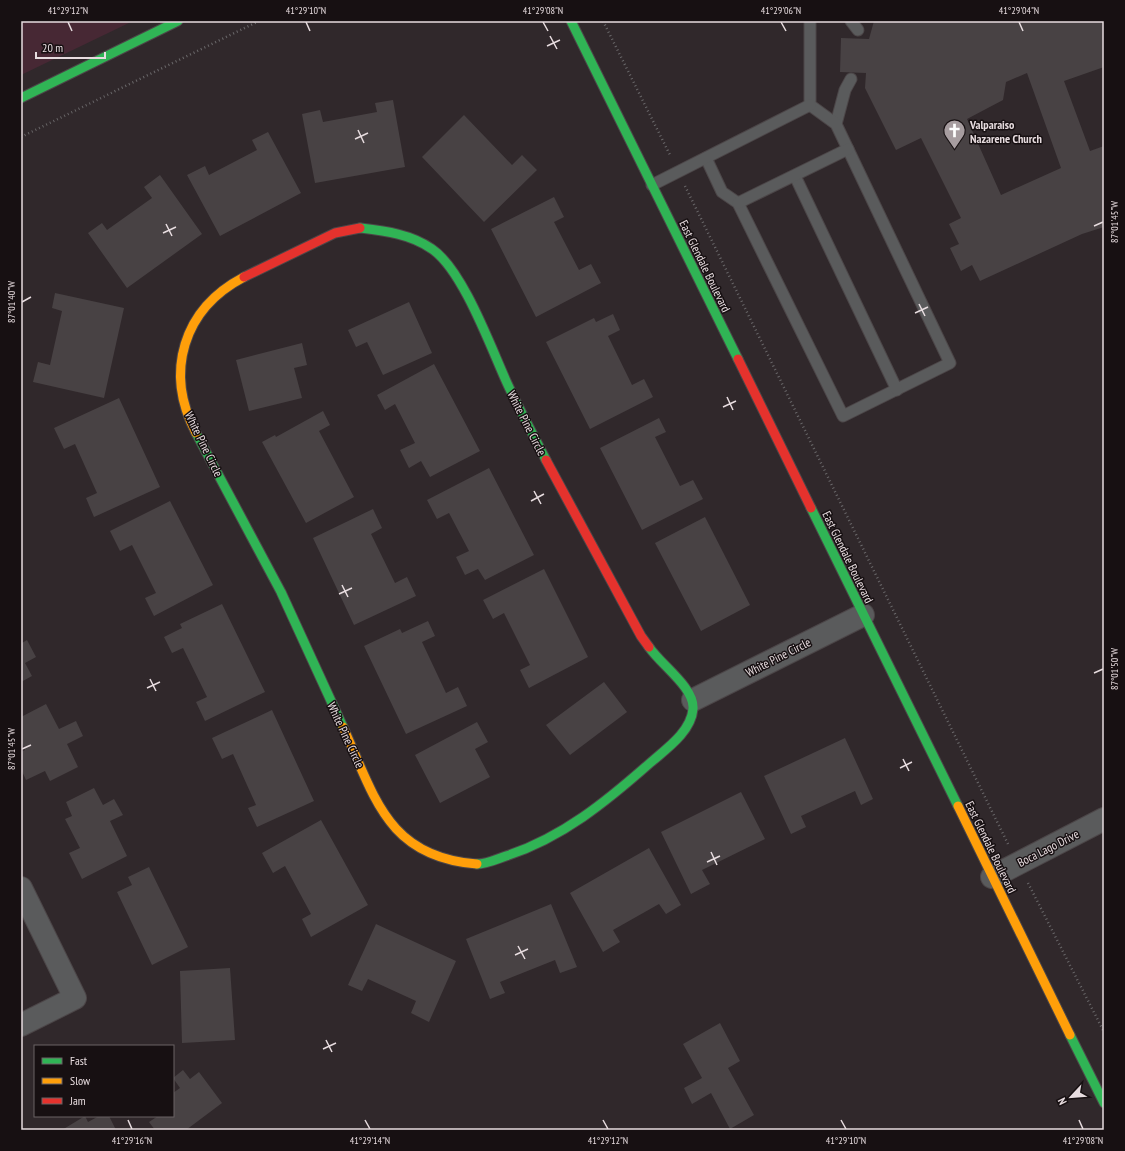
<svg xmlns="http://www.w3.org/2000/svg" width="1125" height="1151" viewBox="0 0 1125 1151" font-family="'PT Sans Narrow',sans-serif">
	<style>
		.green { fill: #472834 }
		.building { fill: #484244; fill-rule: evenodd }
		.lines { fill: none; stroke-linecap: round; stroke-linejoin: round }
		.lane-casing { stroke: #4c4648; stroke-width: 13 }
		.street-casing { stroke: #4c4648; stroke-width: 24 }
		.fast-casing { stroke: #4c4648; stroke-width: 11 }
		.slow-casing { stroke: #4c4648; stroke-width: 11 }
		.jam-casing { stroke: #4c4648; stroke-width: 11 }
		.path { stroke: #6a686a; stroke-width: 2.5; stroke-dasharray: 1 3; stroke-linecap: butt }
		.lane { stroke: #5a5b5c; stroke-width: 11 }
		.street { stroke: #5a5b5c; stroke-width: 22 }
		.fast { stroke: #30b455; stroke-width: 9 }
		.slow { stroke: #ff9f0a; stroke-width: 9 }
		.jam { stroke: #e5322d; stroke-width: 9 }
		.ticks { fill: none; stroke: #e7dcdf; stroke-width: 1.5 }
		.labels { text-anchor: middle; dominant-baseline: central; stroke-width: 3; stroke-linejoin: round; paint-order: stroke }
		.poi-label { font-size: 12px; font-weight: bold; fill: #e7dcdf; stroke: #171012; text-anchor: start }
		.street-label { font-size: 12px; fill: #e7dcdf; stroke: #171012 }
		.neatline { fill: none; stroke: #e7dcdf; stroke-width: 1.5 }
		.ticks-label { font-size: 10px; text-anchor: middle; fill: #e7dcdf }
	</style>
	<rect width="100%" height="100%" fill="#30282b"/>
	<path class="green" d="M21,21H133L21,75Z"/>
	<g class="building">
		<path d="M874,21H1104V67L1064,81L1090,151L1104,146V227L1082,234L980,281L972,265L961,271L950,248L959,244L949,224L961,218L921,138L896,150L865,88L866,73L840,72L841,38L869,39ZM1027,73L1061,168L1001,195L967,119L1003,100L1006,82Z"/>
		<path d="M393,100L405,167L315,183L302,114L320,110L323,122L377,112L375,103Z"/>
		<path d="M464,115L512,165L522,155L537,170L484,222L422,157Z"/>
		<path d="M268,132L301,193L220,236L187,175L205,166L209,175L257,150L252,140Z"/>
		<path d="M160,175L202,234L127,288L88,233L102,223L107,230L152,198L144,187Z"/>
		<path d="M554,197L564,217L554,222L579,270L591,264L601,283L536,317L491,229Z"/>
		<path d="M55,293L124,308L104,398L33,382L38,362L50,365L62,311L52,308Z"/>
		<path d="M409,302L432,353L383,375L367,342L356,347L348,330Z"/>
		<path d="M613,314L620,330L608,336L632,385L644,379L653,397L590,429L546,342L594,318L596,322Z"/>
		<path d="M302,343L307,365L294,368L302,398L249,411L236,360Z"/>
		<path d="M434,364L480,451L430,477L421,461L409,468L400,450L415,443L395,404L385,410L377,395Z"/>
		<path d="M119,398L160,487L94,517L86,498L97,493L75,444L64,449L54,428Z"/>
		<path d="M323,411L330,425L319,431L354,497L306,523L262,442L275,435L276,437Z"/>
		<path d="M659,418L666,432L655,437L680,486L693,480L703,499L642,530L600,448Z"/>
		<path d="M489,468L534,555L485,580L478,569L465,575L456,557L469,551L449,513L437,519L427,500Z"/>
		<path d="M170,501L213,585L154,616L145,598L156,593L132,545L120,551L110,531Z"/>
		<path d="M373,509L382,528L371,534L395,583L407,577L416,596L354,625L313,538Z"/>
		<path d="M705,517L750,605L701,631L655,543Z"/>
		<path d="M544,569L588,657L529,688L520,670L530,665L504,613L493,619L483,600Z"/>
		<path d="M222,604L265,692L205,721L196,702L207,697L183,648L172,653L164,637L182,628L180,624Z"/>
		<path d="M428,621L435,636L422,642L446,693L458,687L467,706L406,734L364,646L400,629L402,633Z"/>
		<path d="M27,640L36,657L25,663L32,676L21,682V641L22,643Z"/>
		<path d="M604,682L627,712L570,755L546,725Z"/>
		<path d="M46,704L59,729L76,721L83,736L67,744L78,767L50,781L45,771L26,780L21,769V752L25,750L21,741V717Z"/>
		<path d="M272,710L314,801L257,827L248,808L256,805L233,754L222,759L212,738Z"/>
		<path d="M477,722L488,742L475,749L490,777L440,803L415,755Z"/>
		<path d="M845,738L873,799L861,805L855,791L801,816L806,827L791,834L764,776Z"/>
		<path d="M94,788L103,805L114,799L123,815L110,821L127,856L82,879L69,853L80,848L65,819L72,816L66,802Z"/>
		<path d="M741,792L765,839L702,870L710,884L691,894L661,832Z"/>
		<path d="M321,820L368,905L311,937L302,919L311,914L285,866L273,873L262,853Z"/>
		<path d="M649,848L681,905L666,914L659,904L613,930L620,942L603,952L570,893Z"/>
		<path d="M149,867L188,947L152,965L117,892L132,885L128,877Z"/>
		<path d="M551,904L577,967L560,973L555,960L500,982L505,993L490,999L466,939Z"/>
		<path d="M376,924L456,961L429,1022L411,1013L416,1001L368,979L362,991L348,985Z"/>
		<path d="M230,968L235,1040L182,1043L180,971Z"/>
		<path d="M720,1023L740,1061L728,1068L754,1115L730,1129L711,1093L692,1104L684,1088L702,1078L683,1044Z"/>
		<path d="M183,1070L190,1079L199,1072L222,1103L186,1130H155L149,1122L158,1116H173V1093L180,1088L173,1078Z"/>
		<path d="M85,1116L88,1122L99,1116H109L116,1130H62Z"/>
	</g>
	<g class="lines">
		<defs>
			<g id="lane">
				<path d="M851,21L858,30"/>
				<path d="M836,124L845,90L851,79"/>
				<path d="M706,158L722,192L738,203L843,416L950,363L836,124L810,105V21"/>
				<path d="M795,176L897,390"/>
				<path d="M652,185L810,105"/>
				<path d="M738,203L848,149"/>
			</g>
			<g id="street">
				<path d="M693,700L863,615"/>
				<path d="M992,877L1104,819"/>
				<path d="M21,888L75,998L21,1025"/>
			</g>
			<g id="fast">
				<path d="M571,21L738,359"/>
				<path d="M21,98L178,21"/>
				<path d="M360,228C385,231 411,234 432,249C463,270 491,348 507,383C519,409 533,434 546,460"/>
				<path d="M196,433L281,592L343,727"/>
				<path d="M811,508L958,806"/>
				<path d="M477,864C487,864 497,859 506,856C562,838 607,801 650,763C666,749 691,732 693,709C695,688 661,665 649,647"/>
				<path d="M1070,1035L1104,1103"/>
			</g>
			<g id="slow">
				<path d="M196,433C164,372 183,309 244,277"/>
				<path d="M343,727C375,797 387,857 477,864"/>
				<path d="M958,806L1070,1035"/>
			</g>
			<g id="jam">
				<path d="M244,277L335,233L360,228"/>
				<path d="M738,359L811,508"/>
				<path d="M546,460L641,636L649,647"/>
			</g>
		</defs>
		<use href="#lane" class="lane-casing"/>
		<use href="#street" class="street-casing"/>
		<use href="#fast" class="fast-casing"/>
		<use href="#slow" class="slow-casing"/>
		<use href="#jam" class="jam-casing"/>
		<g class="path">
			<path d="M603,21L671,157"/>
			<path d="M21,137L259,21"/>
			<path d="M685,186L1008,844"/>
			<path d="M1028,883L1104,1032"/>
		</g>
		<use href="#lane" class="lane"/>
		<use href="#street" class="street"/>
		<use href="#fast" class="fast"/>
		<use href="#slow" class="slow"/>
		<use href="#jam" class="jam"/>
	</g>
	<path class="ticks" d="M68,22L72,31M306,22L310,31M543,22L548,31M781,22L786,31M1019,22L1023,31M550,36L557,49M547,46L560,40M358,130L364,143M355,139L368,133M166,224L172,236M1094,226L1103,222M163,233L176,227M22,302L31,297M919,304L925,316M915,313L928,307M727,397L733,410M723,407L736,401M534,491L541,504M531,501L544,494M342,585L348,597M339,594L352,588M1094,673L1103,669M150,679L156,691M147,688L160,682M22,749L31,745M903,759L909,771M900,768L912,762M711,852L717,865M707,862L720,856M518,946L525,959M515,955L528,949M326,1040L332,1052M323,1049L336,1043M128,1120L132,1129M365,1120L370,1129M603,1120L608,1129M841,1120L846,1129M1079,1120L1083,1129"/>
	<defs>
		<symbol id="church-pin" viewBox="-11 -11 22 30"><path d="M0 17L-7.5 6A9.5 9.5 0 1 1 7.5 6Z" fill="#a79da0" stroke="#171012"/><path d="M-1.2-6h2.4v3.5h3.3v2.4h-3.3V6h-2.4V-.1h-3.3v-2.4h3.3Z" fill="#fff"/></symbol>
	</defs>
	<g fill-rule="evenodd">
		<use href="#church-pin" x="942" y="118" width="25" height="34"/>
	</g>
	<g class="labels">
		<g class="poi-label">
			<text x="970" y="124">Valparaiso<tspan x="970" dy="14">Nazarene Church</tspan></text>
		</g>
		<g class="street-label">
			<text transform="translate(705 266) rotate(64)">East Glendale Boulevard</text>
			<text transform="translate(527 423) rotate(63)">White Pine Circle</text>
			<text transform="translate(204 444) rotate(64)">White Pine Circle</text>
			<text transform="translate(848 557) rotate(64)">East Glendale Boulevard</text>
			<text transform="translate(778 657) rotate(-27)">White Pine Circle</text>
			<text transform="translate(346 735) rotate(65)">White Pine Circle</text>
			<text transform="translate(991 847) rotate(64)">East Glendale Boulevard</text>
			<text transform="translate(1048 848) rotate(-27)">Boca Lago Drive</text>
		</g>
	</g>
	<rect width="1125" height="1151" fill="none" stroke="#171012" stroke-width="44"/>
	<rect x="34" y="1045" width="140" height="72" fill="#171012" stroke="#6a6264"/>
	<rect x="42" y="1058" width="20" height="6" fill="#30b455" stroke="#6a6264"/>
	<text x="70" y="1065" font-size="12" fill="#e7dcdf">Fast</text>
	<rect x="42" y="1078" width="20" height="6" fill="#ff9f0a" stroke="#6a6264"/>
	<text x="70" y="1085" font-size="12" fill="#e7dcdf">Slow</text>
	<rect x="42" y="1098" width="20" height="6" fill="#e5322d" stroke="#6a6264"/>
	<text x="70" y="1105" font-size="12" fill="#e7dcdf">Jam</text>
	<g transform="translate(1071 1097) rotate(244)" stroke="#171012" stroke-width="3" paint-order="stroke">
	<path d="M0-3L7 15L0 10L-7 15Z" fill="#e7dcdf"/>
	<text y="-6" font-size="11" font-weight="bold" text-anchor="middle" fill="#e7dcdf">N</text>
	</g>
	<path d="M36 52v6h69v-6" fill="none" stroke="#e7dcdf" stroke-width="2"/>
	<text x="42" y="52" font-size="12" fill="#e7dcdf" stroke="#171012" stroke-width="3" paint-order="stroke">20 m</text>
	<rect x="22" y="22" width="1081" height="1107" class="neatline"/>
	<g class="ticks-label">
		<text x="68" y="14">41°29'12"N</text>
		<text x="306" y="14">41°29'10"N</text>
		<text x="543" y="14">41°29'08"N</text>
		<text x="781" y="14">41°29'06"N</text>
		<text x="1019" y="14">41°29'04"N</text>
		<text transform="translate(1114 222) rotate(-90)" y="4">87°01'45"W</text>
		<text transform="translate(11 302) rotate(-90)" y="4">87°01'40"W</text>
		<text transform="translate(1114 669) rotate(-90)" y="4">87°01'50"W</text>
		<text transform="translate(11 749) rotate(-90)" y="4">87°01'45"W</text>
		<text x="132" y="1144">41°29'16"N</text>
		<text x="370" y="1144">41°29'14"N</text>
		<text x="608" y="1144">41°29'12"N</text>
		<text x="846" y="1144">41°29'10"N</text>
		<text x="1083" y="1144">41°29'08"N</text>
	</g>
</svg>
